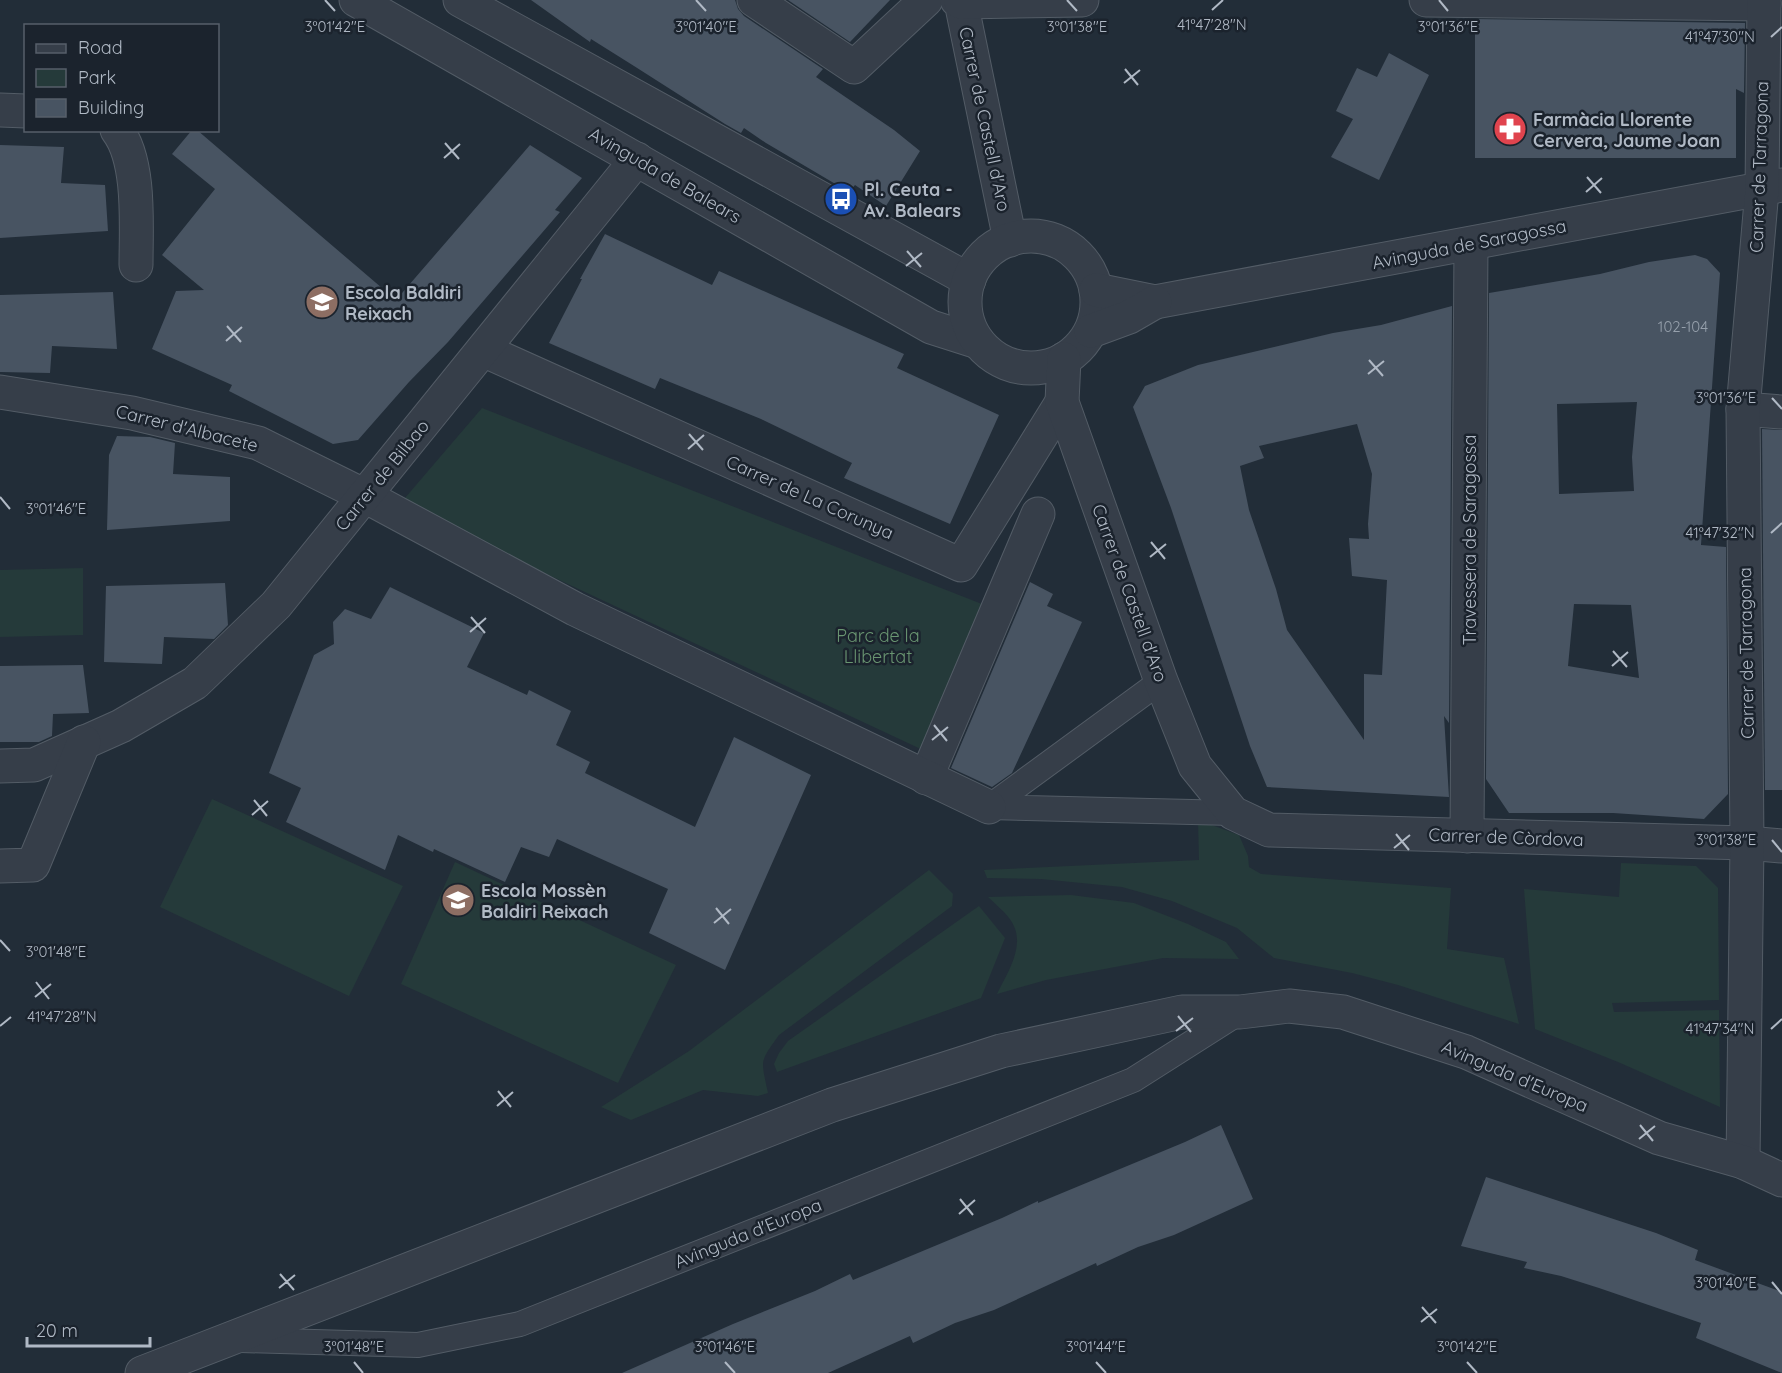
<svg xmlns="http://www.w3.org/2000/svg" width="1782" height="1373" viewBox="0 0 1782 1373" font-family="Quicksand,sans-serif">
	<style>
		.green { fill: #253a3a }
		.building { fill: #485462; fill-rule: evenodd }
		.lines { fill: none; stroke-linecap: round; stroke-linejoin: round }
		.service-casing { stroke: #535c66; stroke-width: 26 }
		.pedestrian-casing { stroke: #535c66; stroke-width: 35 }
		.minor-casing { stroke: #535c66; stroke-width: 35 }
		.tertiary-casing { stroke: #535c66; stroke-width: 35 }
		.service { stroke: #363e49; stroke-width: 24 }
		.pedestrian { stroke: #363e49; stroke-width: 33 }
		.minor { stroke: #363e49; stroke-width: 33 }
		.tertiary { stroke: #363e49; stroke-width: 33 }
		.ticks { fill: none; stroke: #b0b9c5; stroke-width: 2 }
		.labels { text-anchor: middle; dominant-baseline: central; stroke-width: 5; stroke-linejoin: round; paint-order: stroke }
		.number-label { font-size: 15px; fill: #96a0ac }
		.street-label { font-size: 18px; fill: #b0b9c5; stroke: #1b232d }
		.poi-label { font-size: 18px; font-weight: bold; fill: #b0b9c5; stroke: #1b232d; text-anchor: start }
		.park-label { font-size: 18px; fill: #699571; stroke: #1b232d }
		.ticks-label { font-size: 15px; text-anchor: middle; fill: #b0b9c5; stroke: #1b232d; stroke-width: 5; stroke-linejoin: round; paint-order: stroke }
	</style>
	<rect width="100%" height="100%" fill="#222d38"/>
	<g class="green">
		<path d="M482,408L987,606L925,751L399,505Z"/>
		<path d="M83,568V635L0,637V570Z"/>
		<path d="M212,799L403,886L349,996L160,907Z"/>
		<path d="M1198,820L1239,835L1248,856L1249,867L1261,874L1451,888L1447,949L1504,958L1519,1024L1398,985L1352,973L1274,958L1237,928L1172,901L1122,887L1041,879L987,878L984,870L1199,860Z"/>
		<path d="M455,862L676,965L618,1083L401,984Z"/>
		<path d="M1621,863L1696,866L1718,888L1719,1000L1612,1003L1614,1012L1719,1010L1720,1107L1618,1062L1535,1029L1524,889L1619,897Z"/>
		<path d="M929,870L953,894L952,906L779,1035C759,1063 761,1059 768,1093L758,1096L703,1090L631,1120L601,1107L689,1051Z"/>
		<path d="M1071,895L1134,903L1188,924L1226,942L1239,959L1163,958L1046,980L997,994C1009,970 1028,942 1009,918C1003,910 995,904 988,897Z"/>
		<path d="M979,906L1005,938L981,998L777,1072L774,1064L779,1053L788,1041Z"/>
	</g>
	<g class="building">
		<path d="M531,0H735L738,9L744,16L823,69L816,77L894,130L920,151L886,206L855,185L849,192L766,143L744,128L741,133L725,124L634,66L591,39L590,42Z"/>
		<path d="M788,0H890L850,42Z"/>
		<path d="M1475,19L1745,23L1744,93L1736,89V158H1475Z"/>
		<path d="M1389,53L1429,75L1379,180L1331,157L1353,119L1336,111L1357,68L1377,77Z"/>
		<path d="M192,130H197L396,300L530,145L582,178L555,210L560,212L448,342L409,382L358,440L333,444L229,391L232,385L152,349L176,291L204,290L162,255L215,189L172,154Z"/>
		<path d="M0,145L64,147L61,183L105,185L108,231L0,238Z"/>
		<path d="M605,234L712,285L719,271L904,354L897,368L999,415L950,524L844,478L852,463L761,419L660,378L655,389L549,343L582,279H580Z"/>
		<path d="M1695,255L1707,259L1720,273L1701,545L1726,547L1728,794L1704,819L1613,813H1509L1486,779L1489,293L1600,274L1649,262ZM1637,402L1632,457L1634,491L1559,494L1557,404ZM1574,604L1631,605L1639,678L1568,666Z"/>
		<path d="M113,292L117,349L52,346L50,373L0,372V295Z"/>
		<path d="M1452,306L1449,723L1444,716L1449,797L1267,787L1250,746L1171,508L1133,407L1145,386L1198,365L1333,333L1381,325ZM1357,424L1372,474L1368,524L1369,539L1349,538L1352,576L1387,580L1382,675L1364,674V740L1287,630L1276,589L1249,510L1240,466L1264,458L1259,446Z"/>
		<path d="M1762,429L1782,430V790H1765Z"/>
		<path d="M117,436L150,437L175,443L173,474L230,477V521L107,530L109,455Z"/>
		<path d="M1030,582L1053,594L1047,606L1082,622L1012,773L992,787L951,768Z"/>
		<path d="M225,583L228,625L214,639L164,637L162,664L104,662L106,586Z"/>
		<path d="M390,587L484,633L467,667L527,695L529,690L571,711L556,745L590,762L585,773L695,827L734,737L811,775L725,970L649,933L668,889L557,839L549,857L521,847L505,882L434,849L433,852L398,835L385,870L286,822L301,788L269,773L314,655L334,644L333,622L345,609L371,619Z"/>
		<path d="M83,665L89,713L53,714L52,736L39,742H0V666Z"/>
		<path d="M1221,1125L1253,1199L1174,1235L1138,1247L1097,1266L1096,1263L994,1310L955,1323L913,1343L910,1336L828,1373H622L733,1324L815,1291L850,1274L853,1280L1002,1218L1038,1201V1203L1185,1142Z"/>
		<path d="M1486,1177L1656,1233L1698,1250L1695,1260L1782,1292V1373L1696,1338L1701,1323L1599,1288L1561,1276L1524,1268L1527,1262L1461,1246Z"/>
	</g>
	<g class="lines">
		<defs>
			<g id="service">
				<path d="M1161,681L989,807L1233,813"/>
				<path d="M241,1340L418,1345L520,1324L1133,1080L1240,1012"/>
			</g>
			<path id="pedestrian" d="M926,778L1038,514"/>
			<g id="minor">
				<path d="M356,0L931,327L978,342"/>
				<path d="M460,0L969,280"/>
				<path d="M754,0L854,67L926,0"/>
				<path d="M957,0L961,2L1010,240"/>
				<path d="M961,0V2L1082,0"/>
				<path d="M1426,0L1764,4"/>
				<path d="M0,110L26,111"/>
				<path d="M117,130C141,161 136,227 136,265"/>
				<circle cx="1031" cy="302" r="66"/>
				<path d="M1096,290L1155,302L1782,185"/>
				<path d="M1091,331L1129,317L1155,302"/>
				<path d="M483,350L961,565L1062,402"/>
				<path d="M1064,359L1062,402L1161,681L1195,766L1233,813L1269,830L1747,843L1782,846"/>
				<path d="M0,392L132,413L258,443L365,496L575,609L989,807"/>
				<path d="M1743,409L1782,412"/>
				<path d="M0,766L34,765L121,726L195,683L276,605L637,159"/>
				<path d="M1467,836L1471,244"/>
				<path d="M0,866L33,865L84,742"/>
				<path d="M1743,1162L1747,843L1743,409L1762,190L1764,0"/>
			</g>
			<path id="tertiary" d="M142,1373L832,1105L1001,1051L1182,1012H1240L1289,1006L1343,1012L1466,1052L1659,1138L1743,1162L1782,1180"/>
		</defs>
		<use href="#service" class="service-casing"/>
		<use href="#pedestrian" class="pedestrian-casing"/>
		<use href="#minor" class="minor-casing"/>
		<use href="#tertiary" class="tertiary-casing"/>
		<use href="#service" class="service"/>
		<use href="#pedestrian" class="pedestrian"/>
		<use href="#minor" class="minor"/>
		<use href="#tertiary" class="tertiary"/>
	</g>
	<path class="ticks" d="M325,0L335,11M696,0L706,11M1067,0L1077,11M1439,0L1448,11M1212,10L1223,0M1771,37L1782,27M1125,69L1138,85M1124,83L1140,70M445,143L459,159M444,158L460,144M1587,177L1601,193M1586,192L1602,178M907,251L921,267M906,266L922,253M227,326L241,342M226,341L242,327M1369,360L1383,376M1368,374L1384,361M1772,398L1782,409M689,434L703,450M688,449L704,435M0,497L10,509M1771,533L1782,523M1151,542L1165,559M1150,557L1166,544M471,617L485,633M470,632L486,618M1613,651L1627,667M1612,666L1628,652M934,725L947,741M932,740L948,727M254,800L267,816M252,815L268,801M1396,834L1409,850M1772,840L1782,852M1394,848L1410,835M716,908L729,924M714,923L731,909M0,940L10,951M36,982L49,999M35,997L51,984M1178,1016L1191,1032M0,1026L11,1017M1771,1029L1782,1019M1176,1031L1193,1018M498,1091L511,1107M497,1106L513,1092M1640,1125L1653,1141M1639,1139L1655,1126M960,1199L973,1215M959,1214L975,1200M280,1274L294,1290M1772,1282L1782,1294M279,1288L295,1275M1422,1307L1436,1323M1421,1322L1437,1309M354,1362L363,1373M725,1362L735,1373M1096,1362L1106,1373M1467,1362L1477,1373"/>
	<defs>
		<symbol id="pharmacy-disc" viewBox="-11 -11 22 22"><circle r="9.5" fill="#e0444e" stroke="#1b232d"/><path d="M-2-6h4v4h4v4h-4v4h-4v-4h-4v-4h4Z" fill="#fff"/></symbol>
		<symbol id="bus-disc" viewBox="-11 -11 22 22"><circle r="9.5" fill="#1a4fb4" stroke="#1b232d"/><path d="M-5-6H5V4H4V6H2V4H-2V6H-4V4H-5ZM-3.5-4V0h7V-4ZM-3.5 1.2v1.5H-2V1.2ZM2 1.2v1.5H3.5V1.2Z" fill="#fff"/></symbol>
		<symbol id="school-disc" viewBox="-11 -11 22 22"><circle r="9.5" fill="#8d6e63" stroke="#1b232d"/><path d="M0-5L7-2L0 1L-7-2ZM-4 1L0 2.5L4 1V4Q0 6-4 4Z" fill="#fff"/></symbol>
	</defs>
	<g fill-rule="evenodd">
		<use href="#pharmacy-disc" x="1491" y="110" width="38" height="38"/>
		<use href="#bus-disc" x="822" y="180" width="38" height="38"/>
		<use href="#school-disc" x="303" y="283" width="38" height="38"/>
		<use href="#school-disc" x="439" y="881" width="38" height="38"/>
	</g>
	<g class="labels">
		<g class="number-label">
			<text x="1683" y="326">102-104</text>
		</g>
		<g class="street-label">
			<text transform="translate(985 119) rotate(78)">Carrer de Castell d'Aro</text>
			<text transform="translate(1759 167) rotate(-88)">Carrer de Tarragona</text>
			<text transform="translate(665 175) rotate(30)">Avinguda de Balears</text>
			<text transform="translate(1469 244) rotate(-11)">Avinguda de Saragossa</text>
			<text transform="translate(187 428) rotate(14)">Carrer d'Albacete</text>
			<text transform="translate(382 475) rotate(-51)">Carrer de Bilbao</text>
			<text transform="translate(810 497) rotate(24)">Carrer de La Corunya</text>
			<text transform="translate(1469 540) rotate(-90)">Travessera de Saragossa</text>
			<text transform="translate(1130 593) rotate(70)">Carrer de Castell d'Aro</text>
			<text transform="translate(1746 653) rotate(-91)">Carrer de Tarragona</text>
			<text transform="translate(1506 837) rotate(2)">Carrer de Còrdova</text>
			<text transform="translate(1515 1076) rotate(23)">Avinguda d'Europa</text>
			<text transform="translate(748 1233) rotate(-22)">Avinguda d'Europa</text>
		</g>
		<g class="poi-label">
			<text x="1533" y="119">Farmàcia Llorente<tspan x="1533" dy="21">Cervera, Jaume Joan</tspan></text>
			<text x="864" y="189">Pl. Ceuta -<tspan x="864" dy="21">Av. Balears</tspan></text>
			<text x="345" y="292">Escola Baldiri<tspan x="345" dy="21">Reixach</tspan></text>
			<text x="481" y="890">Escola Mossèn<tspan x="481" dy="21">Baldiri Reixach</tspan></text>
		</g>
		<g class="park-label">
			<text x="878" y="635">Parc de la<tspan x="878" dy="21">Llibertat</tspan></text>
		</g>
	</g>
	<g class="ticks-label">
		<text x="1212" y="30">41°47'28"N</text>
		<text x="335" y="32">3°01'42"E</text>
		<text x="706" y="32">3°01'40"E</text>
		<text x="1077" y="32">3°01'38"E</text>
		<text x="1448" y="32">3°01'36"E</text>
		<text x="1720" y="42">41°47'30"N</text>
		<text x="1726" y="403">3°01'36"E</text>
		<text x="56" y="514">3°01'46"E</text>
		<text x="1720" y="538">41°47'32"N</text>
		<text x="1726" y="845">3°01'38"E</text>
		<text x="56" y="957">3°01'48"E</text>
		<text x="62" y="1022">41°47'28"N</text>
		<text x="1720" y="1034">41°47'34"N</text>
		<text x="1726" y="1288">3°01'40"E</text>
		<text x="354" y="1352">3°01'48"E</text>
		<text x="725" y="1352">3°01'46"E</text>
		<text x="1096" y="1352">3°01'44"E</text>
		<text x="1467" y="1352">3°01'42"E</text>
	</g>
	<rect x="24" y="24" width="195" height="108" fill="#1b232d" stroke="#575f6a" stroke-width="1.5"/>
	<rect x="36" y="44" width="30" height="9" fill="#363e49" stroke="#575f6a" stroke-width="1.5"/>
	<text x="78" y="54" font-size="18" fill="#b0b9c5">Road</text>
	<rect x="36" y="69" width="30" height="18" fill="#253a3a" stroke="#575f6a" stroke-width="1.5"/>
	<text x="78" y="84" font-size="18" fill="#b0b9c5">Park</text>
	<rect x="36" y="99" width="30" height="18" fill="#485462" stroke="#575f6a" stroke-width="1.5"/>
	<text x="78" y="114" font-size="18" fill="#b0b9c5">Building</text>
	<path d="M27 1337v9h123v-9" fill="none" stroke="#b0b9c5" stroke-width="3"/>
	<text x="36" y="1337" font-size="18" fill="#b0b9c5" stroke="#1b232d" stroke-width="4.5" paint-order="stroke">20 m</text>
</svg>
